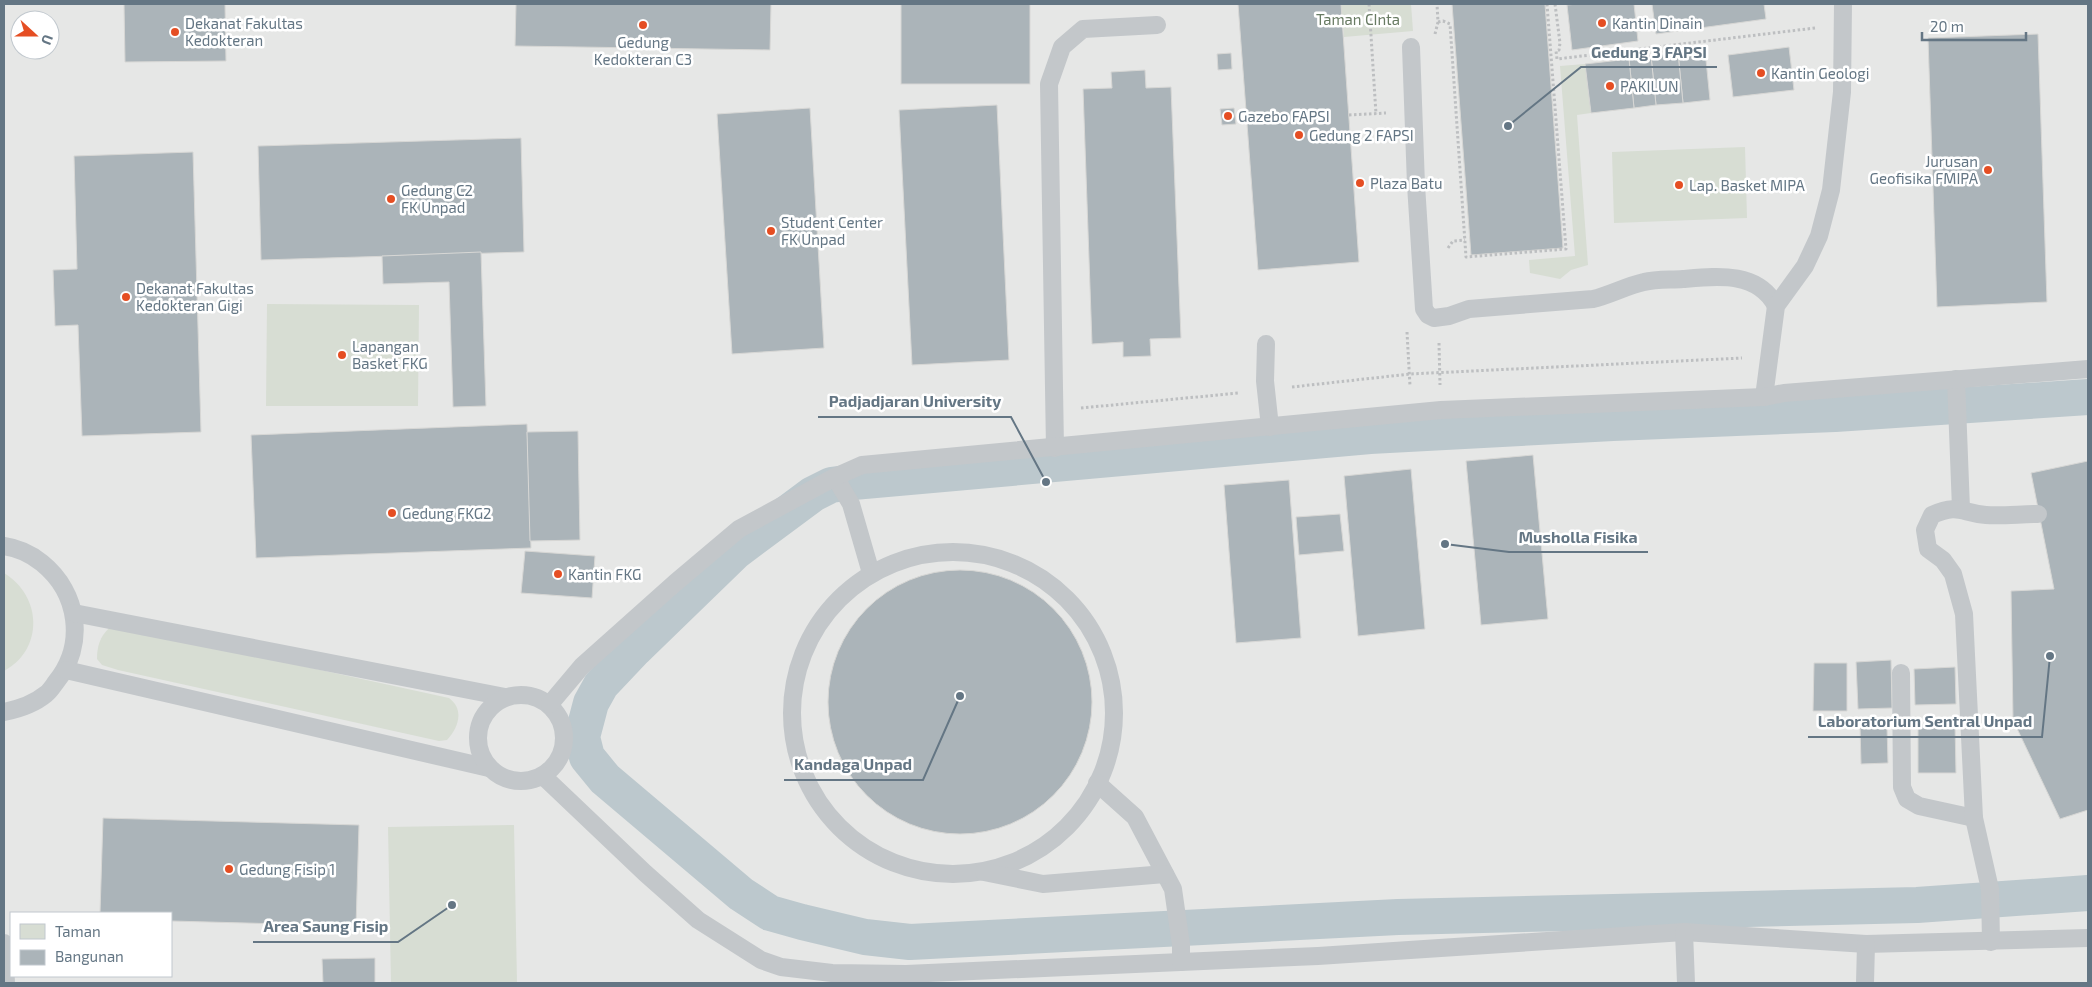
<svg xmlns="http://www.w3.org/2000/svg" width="2092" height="987" viewBox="0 0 2092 987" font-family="'Exo 2',sans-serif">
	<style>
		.built { fill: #e6e7e6; fill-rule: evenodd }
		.green { fill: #d7ddd3 }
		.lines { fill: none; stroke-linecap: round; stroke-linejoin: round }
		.canal { stroke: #bcc8cd; stroke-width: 36 }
		.building { fill: #abb4b9; stroke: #d7d7d5 }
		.path { stroke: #bdbfc1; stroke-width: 3; stroke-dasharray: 2.5 2.5; stroke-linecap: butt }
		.lane { stroke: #c3c7ca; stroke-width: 18 }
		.poi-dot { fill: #e54e23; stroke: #fff; stroke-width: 2 }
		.labels { text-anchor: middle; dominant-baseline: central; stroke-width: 5; stroke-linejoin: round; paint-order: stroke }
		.park-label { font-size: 15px; fill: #687b63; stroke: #fff }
		.poi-label { font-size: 15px; fill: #647684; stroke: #fff; text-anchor: start }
		.leader { fill: none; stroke: #647684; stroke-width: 2 }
		.callout-dot { fill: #647684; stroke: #fff; stroke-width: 2 }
		.callout-label { font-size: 16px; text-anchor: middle; font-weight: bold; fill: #647684; stroke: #fff; stroke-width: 5; stroke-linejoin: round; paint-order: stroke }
	</style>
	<rect width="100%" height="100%" fill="#f6f6f2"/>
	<path class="built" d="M4,4H2088V983H4ZM20,20H50V50H20ZM11,913H171V976H11Z"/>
	<g class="green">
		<path d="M1341,4H1411L1413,31L1344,37Z"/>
		<path d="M1585,64L1591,113L1577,115L1588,265L1571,270L1560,279L1530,273L1529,260L1575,256L1560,66Z"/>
		<path d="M1745,147L1747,218L1614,223L1612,152Z"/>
		<path d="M267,304L419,305L418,406H266Z"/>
		<path d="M4,573C42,596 44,649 4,671Z"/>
		<path d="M109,628H127L449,698C465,710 458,728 447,740L439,741L118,670L102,665L97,659C97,646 100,637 109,628Z"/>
		<path d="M514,825L517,983H391L388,827Z"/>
	</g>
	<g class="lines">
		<path class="canal" d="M2088,397L1835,414L1613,423L1370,436L853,482L831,485L813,494L735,552L635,649L601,685L591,703L582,737L587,757L605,779L741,894L770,913L802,922L865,937L910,942L1398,917L1917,905L2088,893"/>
	</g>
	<g class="building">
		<path d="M124,4H225L226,61L125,62Z"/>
		<path d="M516,4H771L770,50L515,46Z"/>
		<rect x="901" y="4" width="129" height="80"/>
		<path d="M1238,4H1341L1359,262L1258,270Z"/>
		<path d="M1452,4H1545L1563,248L1471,255Z"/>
		<path d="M1578,4H1634L1638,41L1572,50L1567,5Z"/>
		<path d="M1652,4H1764L1766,19L1656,34Z"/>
		<path d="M2038,34L2047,302L1937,307L1928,38Z"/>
		<path d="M1789,47L1794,90L1733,97L1728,55Z"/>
		<path d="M1705,50L1710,100L1683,103L1678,53Z"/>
		<path d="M1231,53L1232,69L1218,70L1217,54Z"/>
		<path d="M1678,53L1683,103L1656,105L1651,56Z"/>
		<path d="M1651,56L1656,105L1634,108L1629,59Z"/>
		<path d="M1629,59L1634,108L1591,113L1585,64Z"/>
		<path d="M1145,70L1146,88L1171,87L1181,338L1150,339L1151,356L1123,357V342L1092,344L1083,89L1112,88L1111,72Z"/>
		<path d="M997,105L1009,360L912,365L899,110Z"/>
		<path d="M810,108L824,348L732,354L717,114Z"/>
		<path d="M1234,108L1236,124L1222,125L1220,109Z"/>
		<path d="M521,138L524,252L261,260L258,146Z"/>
		<path d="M193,152L201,432L82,436L78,325L55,326L53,270L77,269L74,156Z"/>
		<path d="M481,252L486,406L453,407L449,282L383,284L382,256Z"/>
		<path d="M527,424L531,548L256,558L251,435Z"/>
		<path d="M578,431L580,540L530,541L527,432Z"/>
		<path d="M1533,455L1548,619L1481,625L1466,461Z"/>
		<path d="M2088,461V810L2060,819L2013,720L2011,591L2054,589L2031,473Z"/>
		<path d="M1411,469L1425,629L1358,636L1344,476Z"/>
		<path d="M1289,480L1301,638L1236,643L1224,485Z"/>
		<path d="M1340,514L1344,551L1299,555L1296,517Z"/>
		<path d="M525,551L595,556L592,598L521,593Z"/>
		<circle cx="960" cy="702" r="132"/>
		<path d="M1891,660L1892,708L1858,709L1856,662Z"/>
		<path d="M1814,663H1847V711H1813Z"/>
		<path d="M1955,667L1956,704L1915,705L1914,669Z"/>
		<path d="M1955,723L1956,773H1918V724Z"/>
		<path d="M1860,726H1887L1888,763L1861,764Z"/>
		<path d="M103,818L359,825L356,926L171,921V913H100Z"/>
		<path d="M375,958V983H323L322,959Z"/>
	</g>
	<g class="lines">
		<g class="path">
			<path d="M1369,4L1376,114"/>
			<path d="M1555,4L1560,43L1559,50L1556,51L1557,59L1815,28"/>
			<path d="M1438,22L1443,21L1450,24L1466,257L1566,249L1547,4"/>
			<path d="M1435,34L1438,22L1437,4"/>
			<path d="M1349,115L1386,113"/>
			<path d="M1448,248L1453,241L1465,240"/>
			<path d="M1407,332L1410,386"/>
			<path d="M1439,343L1440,385"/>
			<path d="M1292,387L1410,374L1742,358"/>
			<path d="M1081,408L1239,393"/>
		</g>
		<g class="lane">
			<path d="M1411,47L1416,185L1424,309L1428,315L1434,318L1449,316L1469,309L1593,299C1610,295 1626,286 1644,282C1656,279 1670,280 1683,279C1717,276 1758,271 1776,306"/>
			<path d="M1266,344L1265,381L1270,427"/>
			<path d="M1956,379L1961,509"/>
			<path d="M1764,397L1776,306L1805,266L1819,236L1831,190L1842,92L1843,4"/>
			<path d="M1055,448L1049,84L1062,47L1083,29L1157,25"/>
			<path d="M835,477L851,504L871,573"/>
			<path d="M4,546C18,548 31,554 42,563C79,593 86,645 56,682C53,686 50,691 46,694C34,704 19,709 4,712"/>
			<circle cx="953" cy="713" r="161"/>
			<path d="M74,613L505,697"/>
			<path d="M66,670L489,768"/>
			<path d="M1901,673L1902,787L1907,799L1919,806L1974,818"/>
			<circle cx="521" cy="738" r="43"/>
			<path d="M550,704L582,666L675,583L739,529L835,477L862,465L1441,410L1764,397L1784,393L2088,369"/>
			<path d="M543,776L645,873L698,920L761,960L781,967L832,973L906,974L1318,956L1684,932L1866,944L2088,938"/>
			<path d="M1097,783L1135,817L1173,889L1181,945V962"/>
			<path d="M984,872L1043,884L1165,874"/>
			<path d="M1684,932L1686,983"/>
			<path d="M1991,942L1990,889L1974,818L1964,614L1953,574L1943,560L1928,549L1925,530L1932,515C1959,503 1961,513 1986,515C2003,516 2021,514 2038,514"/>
			<path d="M4,943L6,983"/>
			<path d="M1865,983L1866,944"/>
		</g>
	</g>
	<g class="poi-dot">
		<circle cx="1602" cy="23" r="5"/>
		<circle cx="643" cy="25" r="5"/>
		<circle cx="175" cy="32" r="5"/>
		<circle cx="1761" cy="73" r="5"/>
		<circle cx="1610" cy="86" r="5"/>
		<circle cx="1228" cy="116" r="5"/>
		<circle cx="1299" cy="135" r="5"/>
		<circle cx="1988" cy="170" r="5"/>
		<circle cx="1360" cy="183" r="5"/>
		<circle cx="1679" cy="185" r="5"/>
		<circle cx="391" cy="199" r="5"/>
		<circle cx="771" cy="231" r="5"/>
		<circle cx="126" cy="297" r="5"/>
		<circle cx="342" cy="355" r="5"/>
		<circle cx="392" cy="513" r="5"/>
		<circle cx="558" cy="574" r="5"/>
		<circle cx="229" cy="869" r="5"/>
	</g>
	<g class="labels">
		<g class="park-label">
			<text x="1358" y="19">Taman CInta</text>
		</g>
		<g class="poi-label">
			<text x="185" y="23">Dekanat Fakultas<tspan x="185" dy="17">Kedokteran</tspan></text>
			<text x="1612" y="23">Kantin Dinain</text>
			<text x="643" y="42" text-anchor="middle">Gedung<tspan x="643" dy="17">Kedokteran C3</tspan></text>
			<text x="1771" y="73">Kantin Geologi</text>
			<text x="1620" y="86">PAKILUN</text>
			<text x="1238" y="116">Gazebo FAPSI</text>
			<text x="1309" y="135">Gedung 2 FAPSI</text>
			<text x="1978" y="161" text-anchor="end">Jurusan<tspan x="1978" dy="17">Geofisika FMIPA</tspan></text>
			<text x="1370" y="183">Plaza Batu</text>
			<text x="1689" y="185">Lap. Basket MIPA</text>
			<text x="401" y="190">Gedung C2<tspan x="401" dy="17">FK Unpad</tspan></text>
			<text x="781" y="222">Student Center<tspan x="781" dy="17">FK Unpad</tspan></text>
			<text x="136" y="288">Dekanat Fakultas<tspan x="136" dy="17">Kedokteran Gigi</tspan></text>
			<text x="352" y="346">Lapangan<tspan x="352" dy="17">Basket FKG</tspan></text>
			<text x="402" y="513">Gedung FKG2</text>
			<text x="568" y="574">Kantin FKG</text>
			<text x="239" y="869">Gedung Fisip 1</text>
		</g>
	</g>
	<path class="leader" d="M1508 126L1581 67H1717M1046 482L1011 417H818M1445 544L1509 552H1648M2050 656L2042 737H1808M960 696L923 780H784M452 905L398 942H253"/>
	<g class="callout-dot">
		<circle cx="1508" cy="126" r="5"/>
		<circle cx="1046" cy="482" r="5"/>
		<circle cx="1445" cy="544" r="5"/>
		<circle cx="2050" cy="656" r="5"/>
		<circle cx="960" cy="696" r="5"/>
		<circle cx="452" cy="905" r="5"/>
	</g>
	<g class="callout-label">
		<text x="1649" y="58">Gedung 3 FAPSI</text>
		<text x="915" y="407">Padjadjaran University</text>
		<text x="1578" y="543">Musholla Fisika</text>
		<text x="1925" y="727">Laboratorium Sentral Unpad</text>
		<text x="853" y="770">Kandaga Unpad</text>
		<text x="326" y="932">Area Saung Fisip</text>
	</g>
	<rect width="2092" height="987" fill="none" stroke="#647684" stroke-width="10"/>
	<rect x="10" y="912" width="162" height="65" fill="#ffffff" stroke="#c1c8ce"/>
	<rect x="20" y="924" width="25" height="15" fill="#d7ddd3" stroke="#c1c8ce"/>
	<text x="55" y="937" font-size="15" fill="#647684">Taman</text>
	<rect x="20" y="950" width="25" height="15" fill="#abb4b9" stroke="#c1c8ce"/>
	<text x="55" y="962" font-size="15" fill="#647684">Bangunan</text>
	<g transform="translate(35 35) rotate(111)"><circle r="24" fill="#ffffff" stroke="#c1c8ce"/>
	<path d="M0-4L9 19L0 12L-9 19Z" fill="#e54e23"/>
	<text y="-8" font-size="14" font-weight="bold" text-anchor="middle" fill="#647684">U</text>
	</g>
	<path d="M1922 32v8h104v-8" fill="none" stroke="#647684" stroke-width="2.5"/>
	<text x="1930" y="32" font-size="15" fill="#647684" stroke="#ffffff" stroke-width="4" paint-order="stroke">20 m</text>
</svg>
